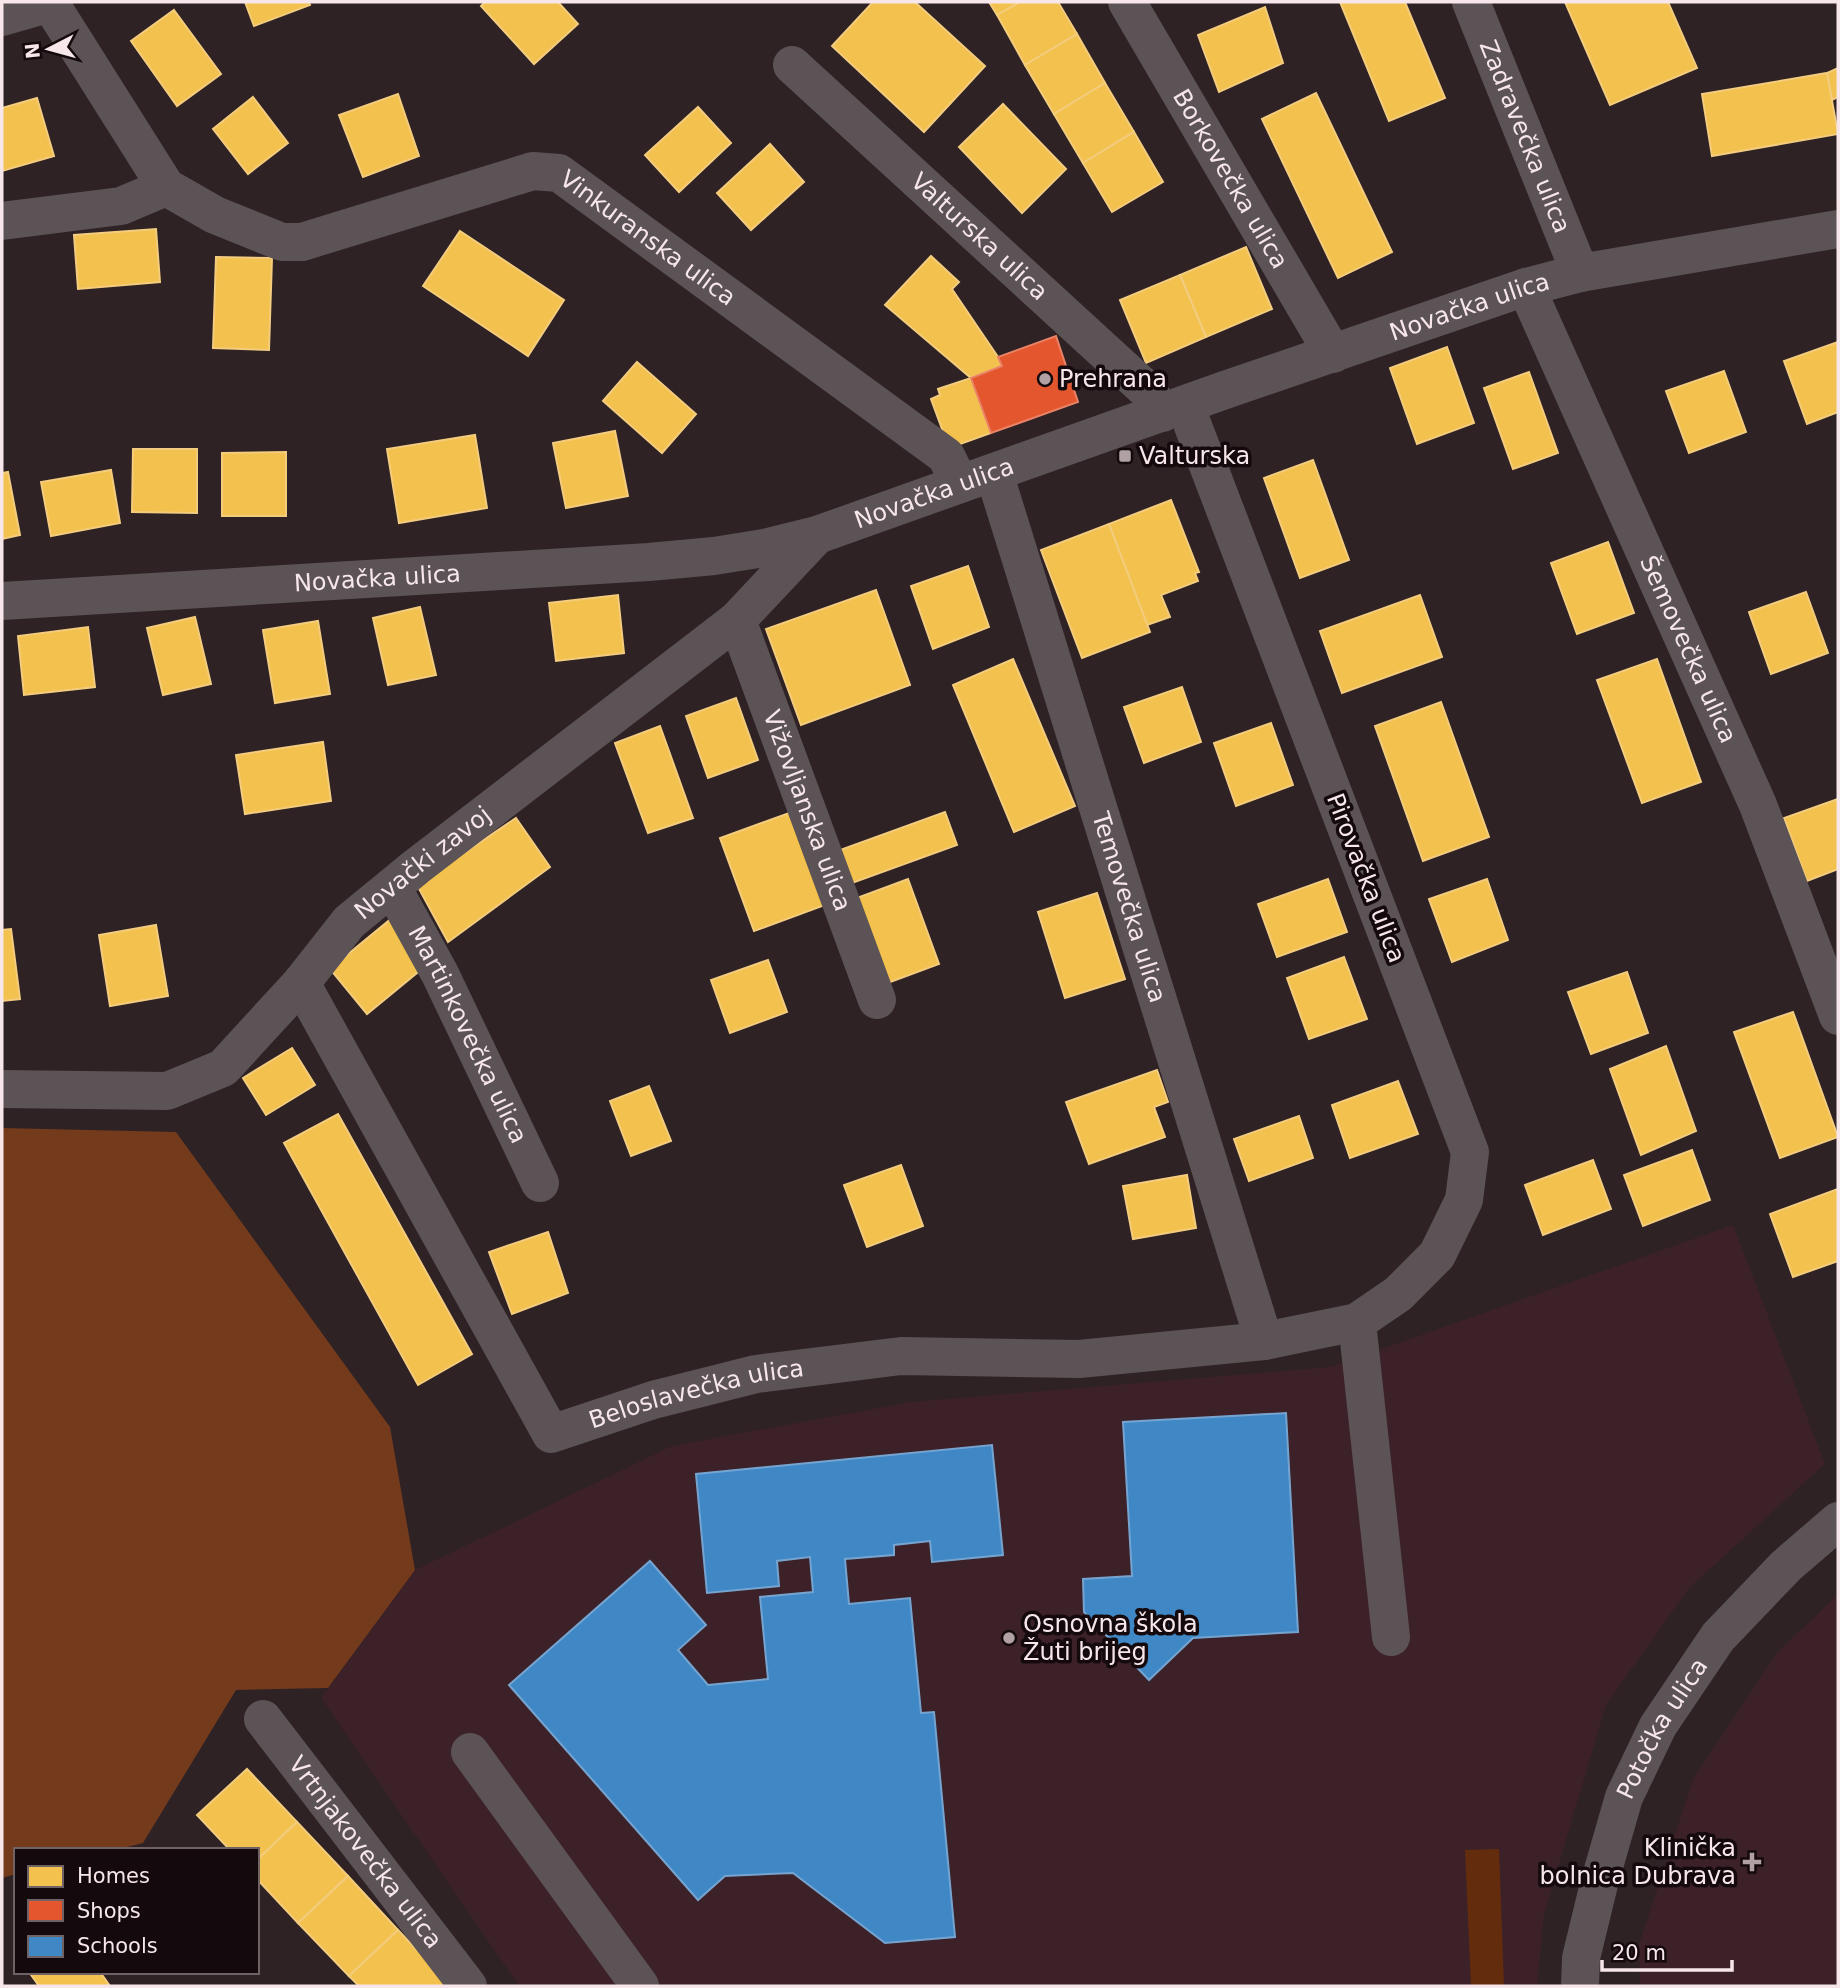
<svg xmlns="http://www.w3.org/2000/svg" width="1840" height="1988" viewBox="0 0 1840 1988" font-family="'DejaVu Sans',sans-serif">
	<style>
		.built { fill: #3d2129 }
		.green { fill: #632c0d }
		.forest { fill: #733a1c }
		.homes { fill: #f2c14e; stroke: #f4cc7d; stroke-width: 2 }
		.shops { fill: #e4572e; stroke: #ea8266; stroke-width: 2 }
		.schools { fill: #3f88c5; stroke: #76a4d0; stroke-width: 2 }
		.lines { fill: none; stroke-linecap: round; stroke-linejoin: round }
		.minor { stroke: #5c5356; stroke-width: 38 }
		.poi-dot { fill: #b1a1a5; stroke: #140a0d; stroke-width: 2.5 }
		.labels { text-anchor: middle; dominant-baseline: central; stroke-width: 7; stroke-linejoin: round; paint-order: stroke }
		.street-label { font-size: 24px; fill: #f7e6ea; stroke: #140a0d }
		.poi-label { font-size: 24px; fill: #f7e6ea; stroke: #140a0d; text-anchor: start }
	</style>
	<rect width="100%" height="100%" fill="#2e2225"/>
	<g class="built">
		<path d="M1733,1225L1825,1464L1689,1588L1606,1705L1544,1914L1537,1986H519L321,1698L415,1570L672,1446L911,1402L1331,1367Z"/>
		<path d="M1838,1594V1986H1640L1639,1945L1693,1779L1776,1654Z"/>
	</g>
	<path class="green" d="M1499,1849L1504,1986H1471L1465,1850Z"/>
	<path class="forest" d="M2,1128L176,1132L390,1427L415,1570L328,1688L236,1690L143,1843L116,1850H16V1874L2,1878Z"/>
	<g class="homes">
		<path d="M245,2H309L310,5L254,26Z"/>
		<path d="M485,2H558L578,24L534,64L481,6Z"/>
		<path d="M873,2H915L985,66L924,132L832,46Z"/>
		<path d="M989,2H1020L997,15Z"/>
		<path d="M1020,2H1058L1077,34L1025,65L997,15Z"/>
		<path d="M1340,2H1405L1445,98L1389,121Z"/>
		<path d="M1565,2H1668L1697,68L1610,105Z"/>
		<path d="M1265,7L1283,63L1219,92L1198,35Z"/>
		<path d="M174,10L221,74L177,106L131,41Z"/>
		<path d="M1077,34L1105,83L1054,114L1025,65Z"/>
		<path d="M1838,68V97L1832,100L1827,73Z"/>
		<path d="M1827,73L1838,134L1712,156L1702,94Z"/>
		<path d="M1105,83L1134,132L1083,163L1054,114Z"/>
		<path d="M1316,93L1392,252L1338,278L1262,119Z"/>
		<path d="M398,94L419,156L363,177L339,115Z"/>
		<path d="M253,97L288,143L248,174L213,129Z"/>
		<path d="M37,98L54,156L2,171V108Z"/>
		<path d="M1003,104L1066,169L1022,213L959,147Z"/>
		<path d="M698,107L731,143L679,192L645,155Z"/>
		<path d="M1134,132L1163,182L1112,212L1083,163Z"/>
		<path d="M770,144L804,182L751,230L717,193Z"/>
		<path d="M156,229L160,282L78,289L74,235Z"/>
		<path d="M460,231L564,300L528,356L423,286Z"/>
		<path d="M1246,247L1272,309L1206,337L1180,275Z"/>
		<path d="M931,256L959,282L952,289L998,357L1002,366L971,378L885,305Z"/>
		<path d="M216,257L272,258L269,350L213,348Z"/>
		<path d="M1180,275L1206,337L1146,363L1120,300Z"/>
		<path d="M1838,342V412L1807,424L1784,361Z"/>
		<path d="M1447,347L1474,423L1417,444L1390,368Z"/>
		<path d="M637,362L696,414L662,453L603,401Z"/>
		<path d="M1724,371L1746,432L1689,453L1666,391Z"/>
		<path d="M1529,372L1558,453L1513,469L1484,388Z"/>
		<path d="M971,378L991,433L949,448L931,399L940,395L938,389Z"/>
		<path d="M615,431L628,496L566,508L553,443Z"/>
		<path d="M475,435L487,508L399,523L387,449Z"/>
		<path d="M133,449H197V513L132,512Z"/>
		<path d="M286,452V516H222V453Z"/>
		<path d="M1313,460L1349,560L1300,578L1264,478Z"/>
		<path d="M111,470L120,523L51,536L41,482Z"/>
		<path d="M8,472L20,535L2,539V473Z"/>
		<path d="M1171,500L1199,572L1195,573L1198,581L1161,595L1170,617L1147,625L1109,524Z"/>
		<path d="M1109,524L1150,632L1082,658L1041,550Z"/>
		<path d="M1608,542L1634,613L1577,634L1551,563Z"/>
		<path d="M968,566L989,627L933,649L911,586Z"/>
		<path d="M876,590L910,685L801,725L766,629Z"/>
		<path d="M1806,592L1828,653L1771,674L1749,612Z"/>
		<path d="M618,595L624,653L556,661L549,603Z"/>
		<path d="M1420,595L1442,657L1342,693L1320,631Z"/>
		<path d="M420,607L436,675L388,685L373,618Z"/>
		<path d="M195,617L211,684L163,695L147,628Z"/>
		<path d="M318,621L330,694L275,703L263,630Z"/>
		<path d="M88,627L95,687L24,695L18,636Z"/>
		<path d="M1013,659L1075,806L1014,832L953,685Z"/>
		<path d="M1657,659L1701,782L1642,803L1597,680Z"/>
		<path d="M1182,687L1201,742L1144,763L1124,707Z"/>
		<path d="M736,698L758,760L708,778L686,716Z"/>
		<path d="M1441,702L1489,837L1423,861L1375,726Z"/>
		<path d="M1271,723L1293,785L1236,806L1214,743Z"/>
		<path d="M660,726L693,818L648,833L615,743Z"/>
		<path d="M323,742L331,801L245,814L236,755Z"/>
		<path d="M1838,799V869L1807,881L1784,818Z"/>
		<path d="M792,812L825,905L754,931L720,838Z"/>
		<path d="M945,812L957,845L852,883L840,850Z"/>
		<path d="M516,818L550,867L448,942L417,885Z"/>
		<path d="M908,879L939,964L885,984L854,899Z"/>
		<path d="M1328,879L1347,932L1277,957L1258,904Z"/>
		<path d="M1487,879L1508,940L1452,962L1429,899Z"/>
		<path d="M1097,893L1125,979L1065,998L1038,912Z"/>
		<path d="M392,918L429,963L367,1014L330,969Z"/>
		<path d="M156,925L168,996L110,1006L99,935Z"/>
		<path d="M11,929L20,999L2,1001V930Z"/>
		<path d="M1344,957L1367,1019L1309,1039L1287,978Z"/>
		<path d="M768,960L787,1012L730,1033L711,980Z"/>
		<path d="M1627,972L1648,1033L1591,1054L1568,992Z"/>
		<path d="M1793,1012L1838,1137L1780,1158L1734,1032Z"/>
		<path d="M1666,1046L1696,1131L1641,1155L1610,1069Z"/>
		<path d="M292,1048L315,1085L266,1115L243,1078Z"/>
		<path d="M1157,1070L1168,1102L1154,1107L1165,1137L1089,1164L1066,1102Z"/>
		<path d="M1398,1081L1418,1134L1350,1158L1332,1105Z"/>
		<path d="M649,1086L671,1141L631,1156L610,1101Z"/>
		<path d="M338,1114L472,1354L418,1385L284,1143Z"/>
		<path d="M1299,1116L1313,1158L1249,1181L1234,1139Z"/>
		<path d="M1692,1150L1710,1200L1643,1226L1624,1175Z"/>
		<path d="M1593,1160L1611,1209L1543,1235L1525,1185Z"/>
		<path d="M901,1165L923,1226L867,1247L844,1185Z"/>
		<path d="M1187,1175L1196,1228L1133,1239L1123,1186Z"/>
		<path d="M1838,1189V1261L1793,1277L1770,1214Z"/>
		<path d="M548,1232L568,1293L512,1314L489,1252Z"/>
		<path d="M247,1769L297,1822L257,1860V1850H230L197,1815Z"/>
		<path d="M297,1822L348,1876L298,1923L257,1879V1860Z"/>
		<path d="M348,1876L398,1930L349,1976L298,1923Z"/>
		<path d="M398,1930L449,1984L446,1986H359L349,1976Z"/>
		<path d="M29,1972H100L110,1986H39Z"/>
	</g>
	<path class="shops" d="M1056,336L1078,402L991,433L971,378L1002,366L998,357Z"/>
	<g class="schools">
		<path d="M1286,1413L1298,1632L1193,1638L1149,1680L1084,1612L1083,1579L1132,1576L1123,1422Z"/>
		<path d="M992,1445L1003,1555L932,1562L930,1541L894,1545V1555L845,1559L849,1604L910,1598L921,1713L934,1712L955,1937L885,1943L793,1873L725,1876L698,1900L509,1685L650,1561L706,1625L678,1650L708,1685L768,1679L760,1597L813,1592L810,1557L777,1561L779,1586L707,1593L696,1474Z"/>
	</g>
	<g class="lines">
		<g class="minor">
			<path id="s1" d="M1127,2L1333,354"/>
			<path id="s2" d="M1471,2L1580,273"/>
			<path id="s3" d="M50,3L166,187L215,215L282,242H302L533,171L559,173L946,456L960,484"/>
			<path d="M2,17L54,2"/>
			<path id="s4" d="M792,65L1149,392L1162,413"/>
			<path d="M2,221L121,206L166,187"/>
			<path id="s5" d="M1526,287L1758,805L1838,1016"/>
			<path id="s6" d="M994,473L1264,1341"/>
			<path id="s7" d="M2,601L649,562L714,556L764,548L817,535L1222,391L1526,287L1580,273L1838,229"/>
			<path id="s8" d="M737,620L877,1000"/>
			<path id="s9" d="M392,887L440,974L540,1183"/>
			<path id="s10" d="M301,983L551,1434L653,1400L756,1374L901,1356L1079,1359L1264,1341L1357,1322L1398,1294L1437,1255L1464,1200L1470,1152L1185,405"/>
			<path id="s11" d="M2,1089L167,1091L223,1068L301,983L349,922L416,867L737,620L817,535"/>
			<path d="M1357,1322L1391,1637"/>
			<path id="s12" d="M263,1719L468,1986"/>
			<path d="M470,1752L640,1986"/>
			<path id="s13" d="M1580,1986L1581,1958L1599,1884L1624,1797L1658,1726L1718,1637L1786,1566L1838,1521"/>
		</g>
	</g>
	<g class="poi-dot">
		<circle cx="1045" cy="379" r="7"/>
		<rect x="1118" y="449" width="14" height="14" rx="3.5"/>
		<circle cx="1009" cy="1638" r="7"/>
		<path d="M1748.5 1851.5h7v7h7v7h-7v7h-7v-7h-7v-7h7z"/>
	</g>
	<g class="labels">
		<g class="street-label">
			<text stroke="none"><textPath href="#s2" startOffset="145">Zadravečka ulica</textPath></text>
			<text stroke="none"><textPath href="#s1" startOffset="205">Borkovečka ulica</textPath></text>
			<text stroke="none"><textPath href="#s4" startOffset="254">Valturska ulica</textPath></text>
			<text stroke="none"><textPath href="#s3" startOffset="744">Vinkuranska ulica</textPath></text>
			<text stroke="none"><textPath href="#s7" startOffset="1510">Novačka ulica</textPath></text>
			<text stroke="none"><textPath href="#s7" startOffset="943">Novačka ulica</textPath></text>
			<text stroke="none"><textPath href="#s7" startOffset="376">Novačka ulica</textPath></text>
			<text stroke="none"><textPath href="#s5" startOffset="397">Šemovečka ulica</textPath></text>
			<text stroke="none"><textPath href="#s8" startOffset="203">Vižovljanska ulica</textPath></text>
			<text stroke="none"><textPath href="#s11" startOffset="513">Novački zavoj</textPath></text>
			<text transform="translate(1366 878) rotate(69)">Pirovačka ulica</text>
			<text stroke="none"><textPath href="#s6" startOffset="455">Temovečka ulica</textPath></text>
			<text stroke="none"><textPath href="#s9" startOffset="166">Martinkovečka ulica</textPath></text>
			<text stroke="none"><textPath href="#s10" startOffset="667">Beloslavečka ulica</textPath></text>
			<text stroke="none"><textPath href="#s13" startOffset="273">Potočka ulica</textPath></text>
			<text stroke="none"><textPath href="#s12" startOffset="168">Vrtnjakovečka ulica</textPath></text>
		</g>
		<g class="poi-label">
			<text x="1059" y="379">Prehrana</text>
			<text x="1139" y="456">Valturska</text>
			<text x="1023" y="1624">Osnovna škola<tspan x="1023" dy="28">Žuti brijeg</tspan></text>
			<text x="1736" y="1848" text-anchor="end">Klinička<tspan x="1736" dy="28">bolnica Dubrava</tspan></text>
		</g>
	</g>
	<rect width="1840" height="1988" fill="none" stroke="#f7e6ea" stroke-width="7"/>
	<rect x="14" y="1848" width="245" height="126" fill="#140a0d" stroke="#6f6265" stroke-width="2"/>
	<rect x="28" y="1866" width="35" height="21" fill="#f2c14e" stroke="#6f6265" stroke-width="2"/>
	<text x="77" y="1883" font-size="21" fill="#f7e6ea">Homes</text>
	<rect x="28" y="1900" width="35" height="21" fill="#e4572e" stroke="#6f6265" stroke-width="2"/>
	<text x="77" y="1918" font-size="21" fill="#f7e6ea">Shops</text>
	<rect x="28" y="1936" width="35" height="21" fill="#3f88c5" stroke="#6f6265" stroke-width="2"/>
	<text x="77" y="1953" font-size="21" fill="#f7e6ea">Schools</text>
	<g transform="translate(49 49) rotate(264)" stroke="#140a0d" stroke-width="5" paint-order="stroke">
	<path d="M0-5L12 26L0 18L-12 26Z" fill="#f7e6ea"/>
	<text y="-10" font-size="19" font-weight="bold" text-anchor="middle" fill="#f7e6ea">N</text>
	</g>
	<path d="M1602 1960v10h130v-10" fill="none" stroke="#f7e6ea" stroke-width="3.5"/>
	<text x="1612" y="1960" font-size="21" fill="#f7e6ea" stroke="#140a0d" stroke-width="5" paint-order="stroke">20 m</text>
</svg>
